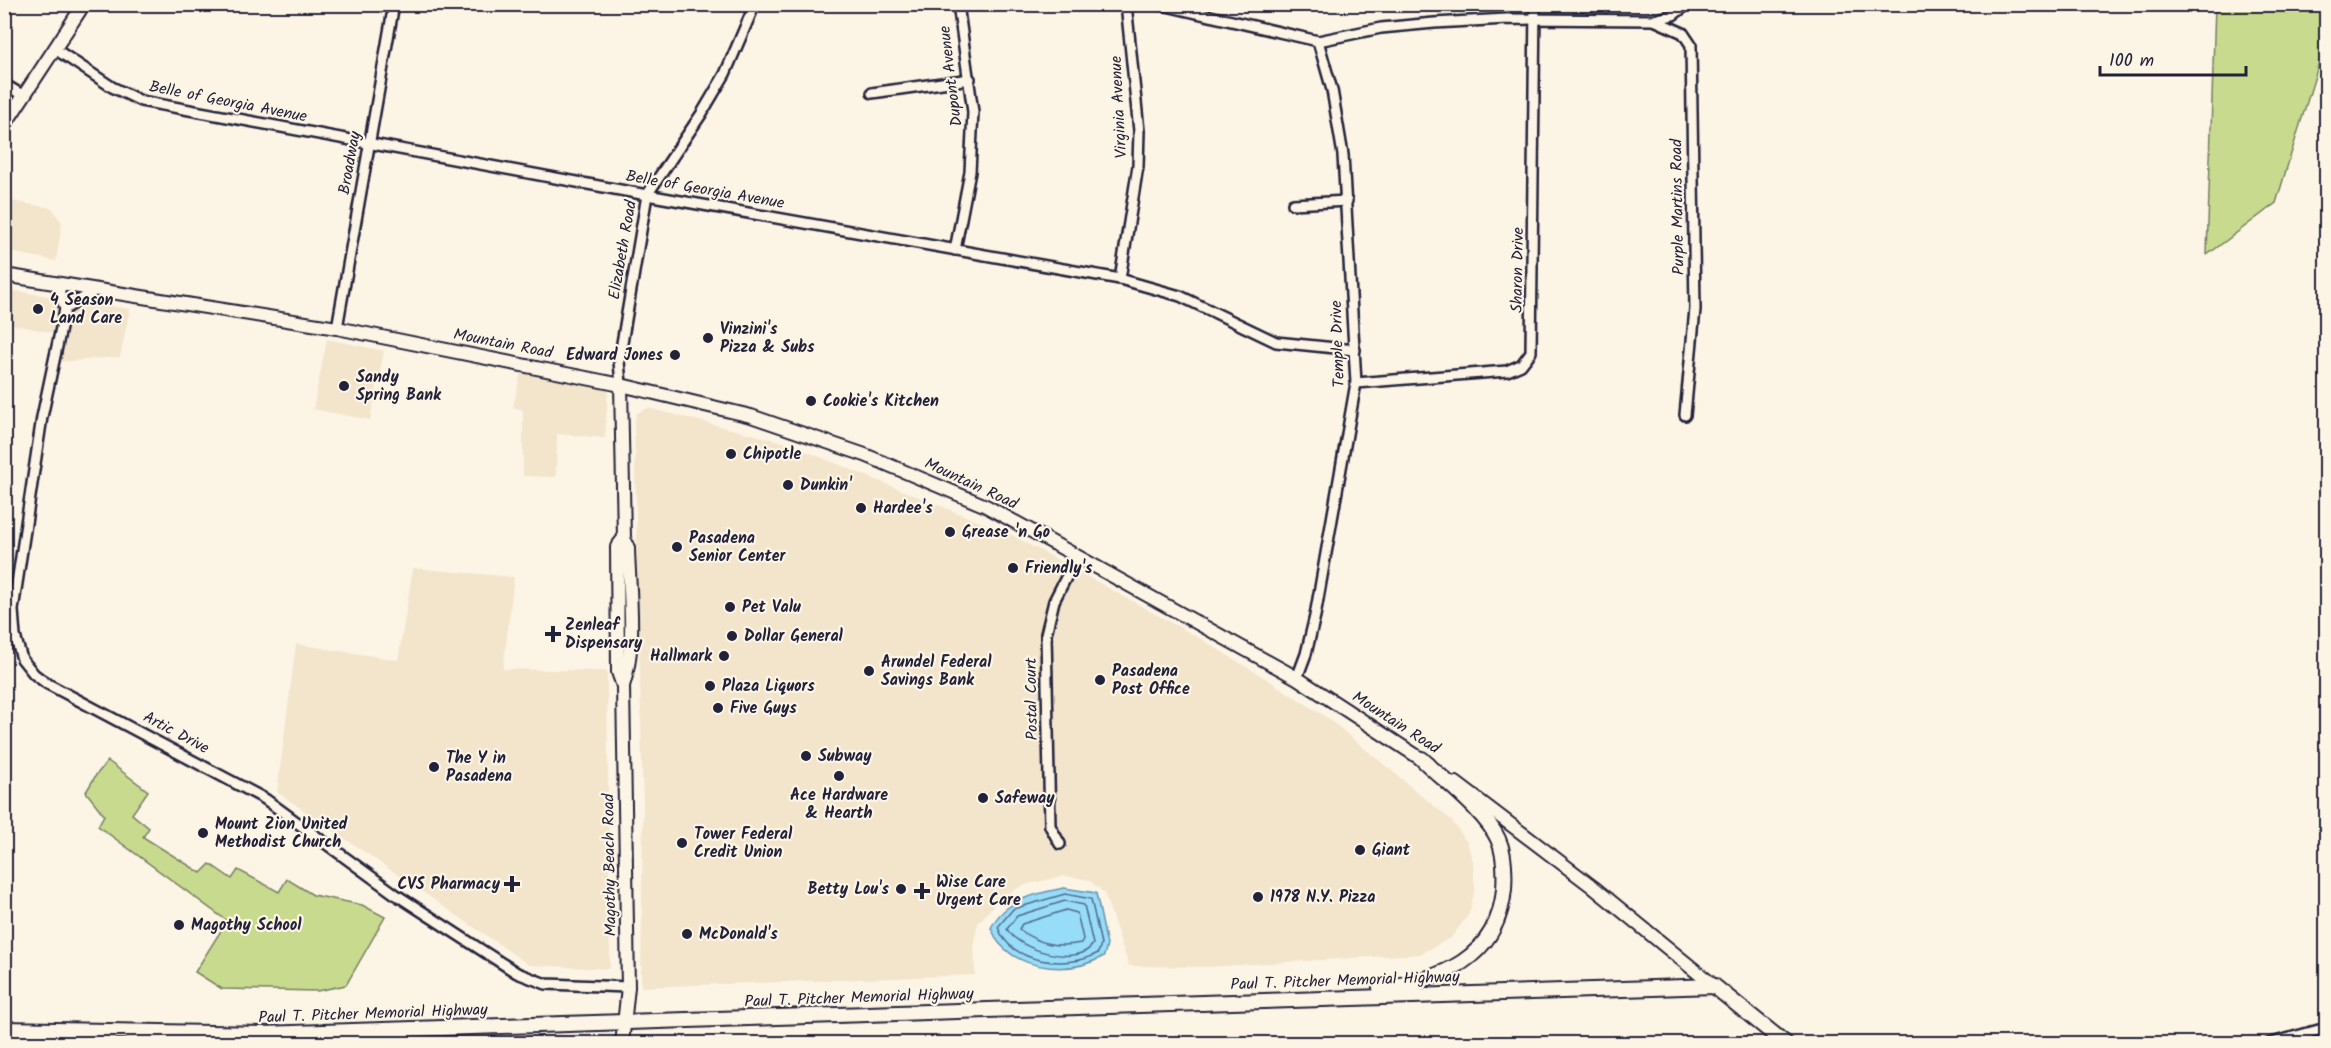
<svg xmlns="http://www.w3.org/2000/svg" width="2331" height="1048" viewBox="0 0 2331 1048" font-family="Kalam,sans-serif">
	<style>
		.built { fill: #f3e4cc }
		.green { fill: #c8da8e; stroke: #757e64; stroke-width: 1.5 }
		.water { fill: #97dcf9; stroke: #6892ad; stroke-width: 1.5 }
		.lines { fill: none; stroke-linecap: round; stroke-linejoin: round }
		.shore { stroke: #516c87; stroke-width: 1.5 }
		.street-casing { stroke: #22223b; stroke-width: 14 }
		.secondary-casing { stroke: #22223b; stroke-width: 16 }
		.primary-casing { stroke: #22223b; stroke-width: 18 }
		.street { stroke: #fcf5e5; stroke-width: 9 }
		.secondary { stroke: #fcf5e5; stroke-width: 12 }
		.primary { stroke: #fcf5e5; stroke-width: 14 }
		.poi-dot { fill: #22223b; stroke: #fcf5e5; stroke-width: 2 }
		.labels { text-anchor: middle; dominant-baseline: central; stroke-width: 4.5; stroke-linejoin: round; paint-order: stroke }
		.street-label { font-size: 16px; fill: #22223b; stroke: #fcf5e5 }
		.poi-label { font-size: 16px; font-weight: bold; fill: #22223b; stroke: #fcf5e5; text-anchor: start }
	</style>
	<rect width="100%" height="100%" fill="#fcf5e5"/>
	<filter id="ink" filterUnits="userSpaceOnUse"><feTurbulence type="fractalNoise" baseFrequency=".0167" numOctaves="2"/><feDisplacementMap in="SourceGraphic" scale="12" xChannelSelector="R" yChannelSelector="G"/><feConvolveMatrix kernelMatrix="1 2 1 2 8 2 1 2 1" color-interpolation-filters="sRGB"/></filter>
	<g filter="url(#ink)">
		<g class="built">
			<path d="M5,200L52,208L62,223L56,261L5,251Z"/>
			<path d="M4,289L130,309L120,357L58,362L63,335L5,323Z"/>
			<path d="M327,339L384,351L370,420L313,409Z"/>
			<path d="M521,373L608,390L605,438L557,434L556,477L523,476V410L513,407Z"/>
			<path d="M648,408L783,442L1012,535L1201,639L1273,683L1329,719L1451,820L1467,842L1473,862L1475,889L1469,914L1451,938L1420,954L1206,967L1129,966L1104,893L1089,880L1065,876L1024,885L1001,897L978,923L974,941L975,975L641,987L643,810L634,422L637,413Z"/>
			<path d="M413,568L514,577L503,669L607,671L610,969L529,965L277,792L296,644L398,660Z"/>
		</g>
		<g class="green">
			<path d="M2215,5H2326V40L2276,203L2207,255Z"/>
			<path d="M108,761L148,791L132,814L149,828L143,837L201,873L210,864L232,879L238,870L279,892L287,879L313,895L362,905L385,917L346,985L317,991L222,989L195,972L227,921L98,826L104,815L86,792L96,775Z"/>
		</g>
		<path class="water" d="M1064,888L1096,893L1107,945L1104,956C1073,974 1025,972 1000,944C996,940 994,933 991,928C1005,899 1035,894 1064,888Z"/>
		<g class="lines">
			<g class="shore">
				<path d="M1065,894L1091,899L1101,944L1098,953C1068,970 1010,964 998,927L1013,909Z"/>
				<path d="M1065,901L1084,905L1093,944C1079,968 1018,950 1007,929L1017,916Z"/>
				<path d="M1066,910L1077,913L1083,939L1081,943C1057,948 1038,944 1019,929L1022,924Z"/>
			</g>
			<defs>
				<g id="street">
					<path d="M1158,4L1318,41L1381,28L1434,23L1507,19L1654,20L1673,15L1688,4"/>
					<path d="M1654,20L1683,33L1691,45L1695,309L1685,415"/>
					<path d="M55,49L112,87L141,101L647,195L1120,279L1180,296L1276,342L1355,350"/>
					<path d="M4,84L24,96"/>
					<path d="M872,93L970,79"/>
					<path d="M1293,204L1347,201"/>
					<path d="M955,250L970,172L973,112L958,4"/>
					<path d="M1120,279L1138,166L1139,131L1126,4"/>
					<path d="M57,283L65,309L42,417L13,610L15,636L22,659L34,674L46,683L265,799L395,894L517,973L546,984L628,987"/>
					<path d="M65,309L96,290"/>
					<path d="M337,328L394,4"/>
					<path d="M1356,383L1507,371L1521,365L1531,352L1535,4"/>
					<path d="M621,385L619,361L647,195L702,113L725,74L755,4"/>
					<path d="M1297,678L1306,654L1315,616L1356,383L1343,155L1332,90L1318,41"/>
					<path d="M1060,844L1050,826L1046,634L1054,601L1077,556"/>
					<path d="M2268,1044L2326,1028"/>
				</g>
				<g id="secondary">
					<path d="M4,126L84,4"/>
					<path d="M4,275L337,328L621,385L751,416L865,455L986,506L1297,678L1429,764"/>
					<path d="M621,385L624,538L628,548C629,592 637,644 623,686"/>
					<path d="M1456,783L1593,887L1714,986"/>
					<path d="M622,1044L628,987L623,686L618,672L617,547L624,538"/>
				</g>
				<g id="primary">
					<path d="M1380,988C1440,981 1498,959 1504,889C1505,874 1505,854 1498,839C1485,811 1444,781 1422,759"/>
					<path d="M4,1029L263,1034L1714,986L1786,1044"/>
				</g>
			</defs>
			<use href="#street" class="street-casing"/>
			<use href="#secondary" class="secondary-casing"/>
			<use href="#primary" class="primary-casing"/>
			<use href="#street" class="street"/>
			<use href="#secondary" class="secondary"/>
			<use href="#primary" class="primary"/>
		</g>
	</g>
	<g class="poi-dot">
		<circle cx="38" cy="309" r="6"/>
		<circle cx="708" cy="338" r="6"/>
		<circle cx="675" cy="355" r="6"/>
		<circle cx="344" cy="386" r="6"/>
		<circle cx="811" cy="401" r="6"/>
		<circle cx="731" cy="454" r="6"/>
		<circle cx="788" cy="485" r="6"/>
		<circle cx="861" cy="508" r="6"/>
		<circle cx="950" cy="532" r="6"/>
		<circle cx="677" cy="547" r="6"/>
		<circle cx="1013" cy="568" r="6"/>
		<circle cx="730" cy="607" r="6"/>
		<path d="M550 625h6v6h6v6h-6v6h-6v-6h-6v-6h6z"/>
		<circle cx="732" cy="636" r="6"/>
		<circle cx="724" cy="656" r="6"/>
		<circle cx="869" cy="671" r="6"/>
		<circle cx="1100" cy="680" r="6"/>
		<circle cx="710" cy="686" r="6"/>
		<circle cx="718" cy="708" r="6"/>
		<circle cx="806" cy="756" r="6"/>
		<circle cx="434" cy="767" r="6"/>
		<circle cx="839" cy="776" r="6"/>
		<circle cx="983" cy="798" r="6"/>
		<circle cx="203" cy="833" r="6"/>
		<circle cx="682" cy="843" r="6"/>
		<circle cx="1360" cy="850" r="6"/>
		<path d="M509 875h6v6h6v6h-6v6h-6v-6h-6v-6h6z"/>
		<circle cx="901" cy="889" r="6"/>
		<path d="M919 882h6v6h6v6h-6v6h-6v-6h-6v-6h6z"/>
		<circle cx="1258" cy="897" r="6"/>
		<circle cx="179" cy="925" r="6"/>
		<circle cx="687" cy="934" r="6"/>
	</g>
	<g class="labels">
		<g class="street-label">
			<text transform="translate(951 76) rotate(-97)">Dupont Avenue</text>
			<text transform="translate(228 102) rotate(11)">Belle of Georgia Avenue</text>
			<text transform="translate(1119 107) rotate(-93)">Virginia Avenue</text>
			<text transform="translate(350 163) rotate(-80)">Broadway</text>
			<text transform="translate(705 190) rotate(10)">Belle of Georgia Avenue</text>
			<text transform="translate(1678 207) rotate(-91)">Purple Martins Road</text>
			<text transform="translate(623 250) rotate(-80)">Elizabeth Road</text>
			<text transform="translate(1518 270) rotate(-89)">Sharon Drive</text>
			<text transform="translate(503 344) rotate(11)">Mountain Road</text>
			<text transform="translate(1338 344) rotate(-92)">Temple Drive</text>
			<text transform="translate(971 484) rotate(25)">Mountain Road</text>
			<text transform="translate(1032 699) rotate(-91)">Postal Court</text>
			<text transform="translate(1396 723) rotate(33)">Mountain Road</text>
			<text transform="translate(176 733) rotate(28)">Artic Drive</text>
			<text transform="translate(610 865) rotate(-91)">Magothy Beach Road</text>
			<text transform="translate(1345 981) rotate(-2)">Paul T. Pitcher Memorial Highway</text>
			<text transform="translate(859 998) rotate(-2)">Paul T. Pitcher Memorial Highway</text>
			<text transform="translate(373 1014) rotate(-2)">Paul T. Pitcher Memorial Highway</text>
		</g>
		<g class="poi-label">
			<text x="50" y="300">4 Season<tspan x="50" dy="18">Land Care</tspan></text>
			<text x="720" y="329">Vinzini's<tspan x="720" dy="18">Pizza &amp; Subs</tspan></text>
			<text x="663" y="355" text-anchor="end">Edward Jones</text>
			<text x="356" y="377">Sandy<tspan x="356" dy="18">Spring Bank</tspan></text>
			<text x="823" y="401">Cookie's Kitchen</text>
			<text x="743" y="454">Chipotle</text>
			<text x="800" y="485">Dunkin'</text>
			<text x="873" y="508">Hardee's</text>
			<text x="962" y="532">Grease 'n Go</text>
			<text x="689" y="538">Pasadena<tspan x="689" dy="18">Senior Center</tspan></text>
			<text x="1025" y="568">Friendly's</text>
			<text x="742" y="607">Pet Valu</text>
			<text x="565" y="625">Zenleaf<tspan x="565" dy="18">Dispensary</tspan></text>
			<text x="744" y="636">Dollar General</text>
			<text x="712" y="656" text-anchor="end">Hallmark</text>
			<text x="881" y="662">Arundel Federal<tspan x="881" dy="18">Savings Bank</tspan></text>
			<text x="1112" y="671">Pasadena<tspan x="1112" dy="18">Post Office</tspan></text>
			<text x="722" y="686">Plaza Liquors</text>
			<text x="730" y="708">Five Guys</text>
			<text x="818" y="756">Subway</text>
			<text x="446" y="758">The Y in<tspan x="446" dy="18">Pasadena</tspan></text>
			<text x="839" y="795" text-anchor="middle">Ace Hardware<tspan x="839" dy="18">&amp; Hearth</tspan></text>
			<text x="995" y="798">Safeway</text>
			<text x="215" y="824">Mount Zion United<tspan x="215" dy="18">Methodist Church</tspan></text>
			<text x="694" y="834">Tower Federal<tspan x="694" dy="18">Credit Union</tspan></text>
			<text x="1372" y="850">Giant</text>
			<text x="936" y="882">Wise Care<tspan x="936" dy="18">Urgent Care</tspan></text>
			<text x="500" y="884" text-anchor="end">CVS Pharmacy</text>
			<text x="889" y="889" text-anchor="end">Betty Lou's</text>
			<text x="1270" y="897">1978 N.Y. Pizza</text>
			<text x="191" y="925">Magothy School</text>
			<text x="699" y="934">McDonald's</text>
		</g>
	</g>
	<rect width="2331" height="1048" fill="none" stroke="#fcf5e5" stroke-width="24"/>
	<rect x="12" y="12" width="2307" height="1024" fill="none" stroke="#22223b" stroke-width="2" filter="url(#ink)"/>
	<path d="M2100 66v9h146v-9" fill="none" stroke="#22223b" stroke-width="3"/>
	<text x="2109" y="66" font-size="18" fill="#22223b" stroke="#fcf5e5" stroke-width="4.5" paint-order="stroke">100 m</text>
</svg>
